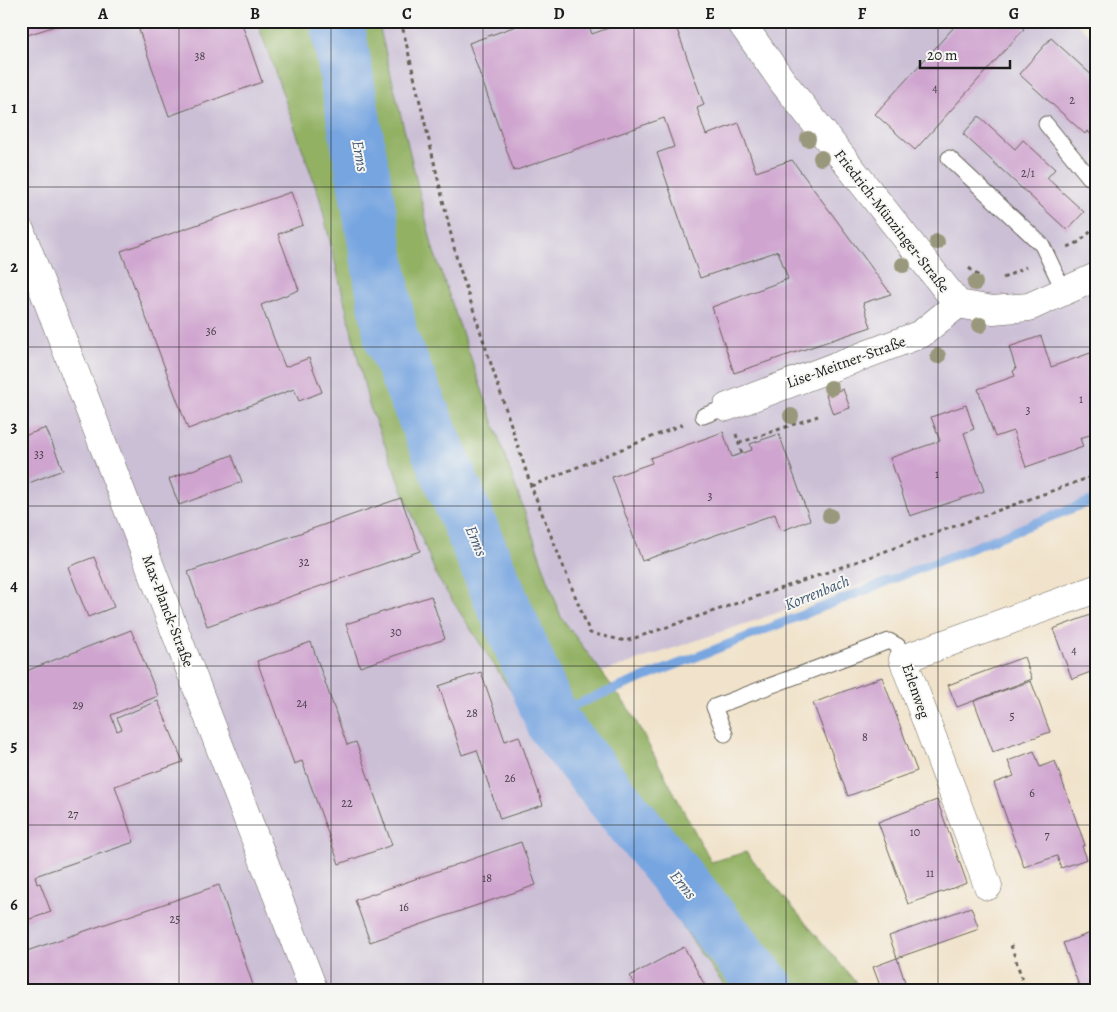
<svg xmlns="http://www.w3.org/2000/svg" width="1117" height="1012" viewBox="0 0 1117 1012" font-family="Alegreya,serif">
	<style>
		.industrial { fill: #cbbfd5 }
		.forest { fill: #92b164; stroke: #576640 }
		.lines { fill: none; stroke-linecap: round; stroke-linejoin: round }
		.stream { stroke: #77a5e0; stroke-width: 9 }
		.river { stroke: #77a5e0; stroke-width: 54 }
		.building { fill: #cfa4cf }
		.lane-casing { stroke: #676259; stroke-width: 17 }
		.street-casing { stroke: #676259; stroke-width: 29 }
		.path { stroke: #676259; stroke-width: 3; stroke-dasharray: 4 4; stroke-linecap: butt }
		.lane { stroke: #fff; stroke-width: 15 }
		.street { stroke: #fff; stroke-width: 28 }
		.tree { fill: #9a987b }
		.grid { fill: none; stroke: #1c1c1c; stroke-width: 1; stroke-opacity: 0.55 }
		.labels { text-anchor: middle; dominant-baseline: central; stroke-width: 4; stroke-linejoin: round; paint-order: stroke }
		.number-label { font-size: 12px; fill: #493e49 }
		.street-label { font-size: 15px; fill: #1c1c1c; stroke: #f6f6f2 }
		.water-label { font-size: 16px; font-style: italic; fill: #455a74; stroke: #f6f6f2 }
		.neatline { fill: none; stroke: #1c1c1c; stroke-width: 2 }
		.grid-label { font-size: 16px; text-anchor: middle; font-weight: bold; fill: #1c1c1c }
	</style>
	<rect width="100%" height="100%" fill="#f6f6f2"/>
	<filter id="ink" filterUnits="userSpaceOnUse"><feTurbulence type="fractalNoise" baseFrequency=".02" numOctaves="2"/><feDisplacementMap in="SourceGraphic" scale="10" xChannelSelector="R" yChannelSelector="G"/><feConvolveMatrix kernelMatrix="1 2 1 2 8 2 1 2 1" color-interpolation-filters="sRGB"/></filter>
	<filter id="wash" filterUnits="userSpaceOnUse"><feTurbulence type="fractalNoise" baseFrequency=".0096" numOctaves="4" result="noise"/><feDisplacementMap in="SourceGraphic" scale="20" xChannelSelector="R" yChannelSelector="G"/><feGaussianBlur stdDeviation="1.12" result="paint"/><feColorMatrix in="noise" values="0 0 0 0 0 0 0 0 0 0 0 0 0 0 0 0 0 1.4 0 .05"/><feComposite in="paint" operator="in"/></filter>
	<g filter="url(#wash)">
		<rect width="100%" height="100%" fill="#f1e3cb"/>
		<path class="industrial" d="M21,21H1073L1096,39V505L529,697L736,991H21Z"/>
		<path class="forest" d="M257,21H378L433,249L561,617L631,712L711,862L746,852L863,991H728L642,869L551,753L437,577L369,405L320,199Z"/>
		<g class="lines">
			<path class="stream" d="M549,715L1096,499"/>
			<path class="river" d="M337,21L391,338L554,725L769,991"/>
		</g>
		<g id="blocks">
			<g class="building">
				<path d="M21,21H67L68,22L21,37Z"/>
				<path d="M164,21H241L262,82L169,116L139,30Z"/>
				<path d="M530,21H587L592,34L628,21H674L704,105L697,108L706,135L739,123L756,172L792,160L891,294L863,303L871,327L734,373L712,307L788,279L778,251L700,278L657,153L674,147L664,118L514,171L469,43Z"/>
				<path d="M950,21H1015L1024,29L915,150L875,114L955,26Z"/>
				<path d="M1051,38L1096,79V138L1087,131L1085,134L1019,74Z"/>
				<path d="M979,116L1015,149L1023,140L1055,169L1047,178L1084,212L1067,230L963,134Z"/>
				<path d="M291,192L303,225L278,234L299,290L261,305L285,367L309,358L322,392L299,401L294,389L188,429L121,251Z"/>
				<path d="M1041,336L1051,367L1096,351V433L1080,438L1083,447L1026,467L1013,431L995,437L978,389L1015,376L1013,371L1016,369L1009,347Z"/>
				<path d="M843,389L850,408L833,414L826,395Z"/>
				<path d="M966,405L974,429L964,433L984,491L910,516L890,458L940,441L931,417Z"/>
				<path d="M46,428L63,470L21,486V437Z"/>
				<path d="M723,432L732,457L752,450L750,444L779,434L810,520L781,531L775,514L642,561L612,477L652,463L650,458Z"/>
				<path d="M232,455L242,482L179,505L169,479Z"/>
				<path d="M401,498L420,551L207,626L188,572Z"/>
				<path d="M94,557L114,607L88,617L68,567Z"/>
				<path d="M431,596L445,639L360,667L346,624Z"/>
				<path d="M1096,613V670L1072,679L1053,629Z"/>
				<path d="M131,630L158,696L111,715L117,731L122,729L117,718L158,701L183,762L115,786L134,842L35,876L37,884L40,883L51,912L21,922V673Z"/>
				<path d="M311,642L347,745L356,742L392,845L339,864L302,761L294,764L257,661Z"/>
				<path d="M1024,657L1032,679L957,707L948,685Z"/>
				<path d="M481,672L505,741L519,736L543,805L500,819L477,750L462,755L439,686Z"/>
				<path d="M882,677L917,771L848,796L813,703Z"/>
				<path d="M1031,681L1050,732L993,752L974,701Z"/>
				<path d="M1034,751L1040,767L1055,761L1085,845L1082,846L1087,859L1061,868L1057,856L1024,867L994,783L1014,776L1008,761Z"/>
				<path d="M937,800L967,883L908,904L878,822Z"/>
				<path d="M521,842L536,885L370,942L355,900Z"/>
				<path d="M219,885L255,991H25L21,978V953Z"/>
				<path d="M971,907L979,929L897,958L889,936Z"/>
				<path d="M1096,931V991H1081L1063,943Z"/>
				<path d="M684,947L708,991H637L630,976Z"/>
				<path d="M897,958L908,991H882L873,967Z"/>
				<path d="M1013,984L1016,991H994V990Z"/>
			</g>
		</g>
	</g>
	<g filter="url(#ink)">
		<use href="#blocks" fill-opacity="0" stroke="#676259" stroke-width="1"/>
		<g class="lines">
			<defs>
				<g id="lane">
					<path d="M1046,124L1089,177L1096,180"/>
					<path d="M949,158L1042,245L1064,291"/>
					<path d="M703,416L727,407"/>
					<path d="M725,734L714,707L889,641L898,646L903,659"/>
				</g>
				<g id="street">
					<path d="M740,21L783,82L958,304L993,310L1029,307L1096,277"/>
					<path d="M21,232L314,991"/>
					<path d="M727,407L921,334L958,304"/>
					<path d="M988,886L903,659L1096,589"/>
				</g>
			</defs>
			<use href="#lane" class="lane-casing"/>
			<use href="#street" class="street-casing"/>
			<g class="path">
				<path d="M401,21L457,260L531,486L590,633L626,641L814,577L1096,475"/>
				<path d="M1092,21L1096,25"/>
				<path d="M1068,247L1079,242L1096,227"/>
				<path d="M969,268L980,277"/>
				<path d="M1003,278L1026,267"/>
				<path d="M736,434L742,454"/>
				<path d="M739,443L818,416"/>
				<path d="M531,486L684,424"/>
				<path d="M1011,945L1026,991"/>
			</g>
			<use href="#lane" class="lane"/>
			<use href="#street" class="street"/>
		</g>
		<g class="tree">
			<circle cx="808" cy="139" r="8"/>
			<circle cx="821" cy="158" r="8"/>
			<circle cx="937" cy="242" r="8"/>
			<circle cx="903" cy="265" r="8"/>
			<circle cx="975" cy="283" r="8"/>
			<circle cx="980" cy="325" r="8"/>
			<circle cx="938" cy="356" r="8"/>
			<circle cx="831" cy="388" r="8"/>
			<circle cx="791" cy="416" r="8"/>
			<circle cx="830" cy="516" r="8"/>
		</g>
	</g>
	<path class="grid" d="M179,21V991M331,21V991M483,21V991M634,21V991M786,21V991M938,21V991M21,187H1096M21,347H1096M21,506H1096M21,666H1096M21,825H1096"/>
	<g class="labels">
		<g class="number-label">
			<text x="200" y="56">38</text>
			<text x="935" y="88">4</text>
			<text x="1072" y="100">2</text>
			<text x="1028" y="173">2/1</text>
			<text x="211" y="331">36</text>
			<text x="1081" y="399">1</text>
			<text x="1028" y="410">3</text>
			<text x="39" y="454">33</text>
			<text x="937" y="474">1</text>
			<text x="710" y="496">3</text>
			<text x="304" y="562">32</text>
			<text x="396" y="632">30</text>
			<text x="1074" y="650">4</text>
			<text x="302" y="703">24</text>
			<text x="78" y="705">29</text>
			<text x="472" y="713">28</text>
			<text x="1012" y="716">5</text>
			<text x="865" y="737">8</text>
			<text x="510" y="778">26</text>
			<text x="1032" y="793">6</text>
			<text x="347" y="803">22</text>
			<text x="73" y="814">27</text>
			<text x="915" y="832">10</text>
			<text x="1047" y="835">7</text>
			<text x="930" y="873">11</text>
			<text x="487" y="878">18</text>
			<text x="404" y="907">16</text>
			<text x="175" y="919">25</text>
		</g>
		<g class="street-label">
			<text transform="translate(892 221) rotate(52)">Friedrich-Münzinger-Straße</text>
			<text transform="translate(846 362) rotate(-20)">Lise-Meitner-Straße</text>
			<text transform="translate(168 611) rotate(69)">Max-Planck-Straße</text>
			<text transform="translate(916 691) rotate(71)">Erlenweg</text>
		</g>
		<g class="water-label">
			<text transform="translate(360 156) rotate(80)">Erms</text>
			<text transform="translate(476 541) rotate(67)">Erms</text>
			<text transform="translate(817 593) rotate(-22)">Korrenbach</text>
			<text transform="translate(683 885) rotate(51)">Erms</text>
		</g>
	</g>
	<rect width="1117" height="1012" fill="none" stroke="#f6f6f2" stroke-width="55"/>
	<path d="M920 60v8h90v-8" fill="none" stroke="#1c1c1c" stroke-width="2.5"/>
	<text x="927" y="60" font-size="15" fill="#1c1c1c" stroke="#f6f6f2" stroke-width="4" paint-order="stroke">20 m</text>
	<rect x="28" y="28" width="1062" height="956" class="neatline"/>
	<g class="grid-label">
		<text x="103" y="19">A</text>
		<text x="255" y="19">B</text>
		<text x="407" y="19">C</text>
		<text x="559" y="19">D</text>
		<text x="710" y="19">E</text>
		<text x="862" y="19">F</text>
		<text x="1014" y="19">G</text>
		<text x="14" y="113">1</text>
		<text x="14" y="272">2</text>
		<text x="14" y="432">3</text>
		<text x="14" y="591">4</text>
		<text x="14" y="751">5</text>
		<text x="14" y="910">6</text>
	</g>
</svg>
